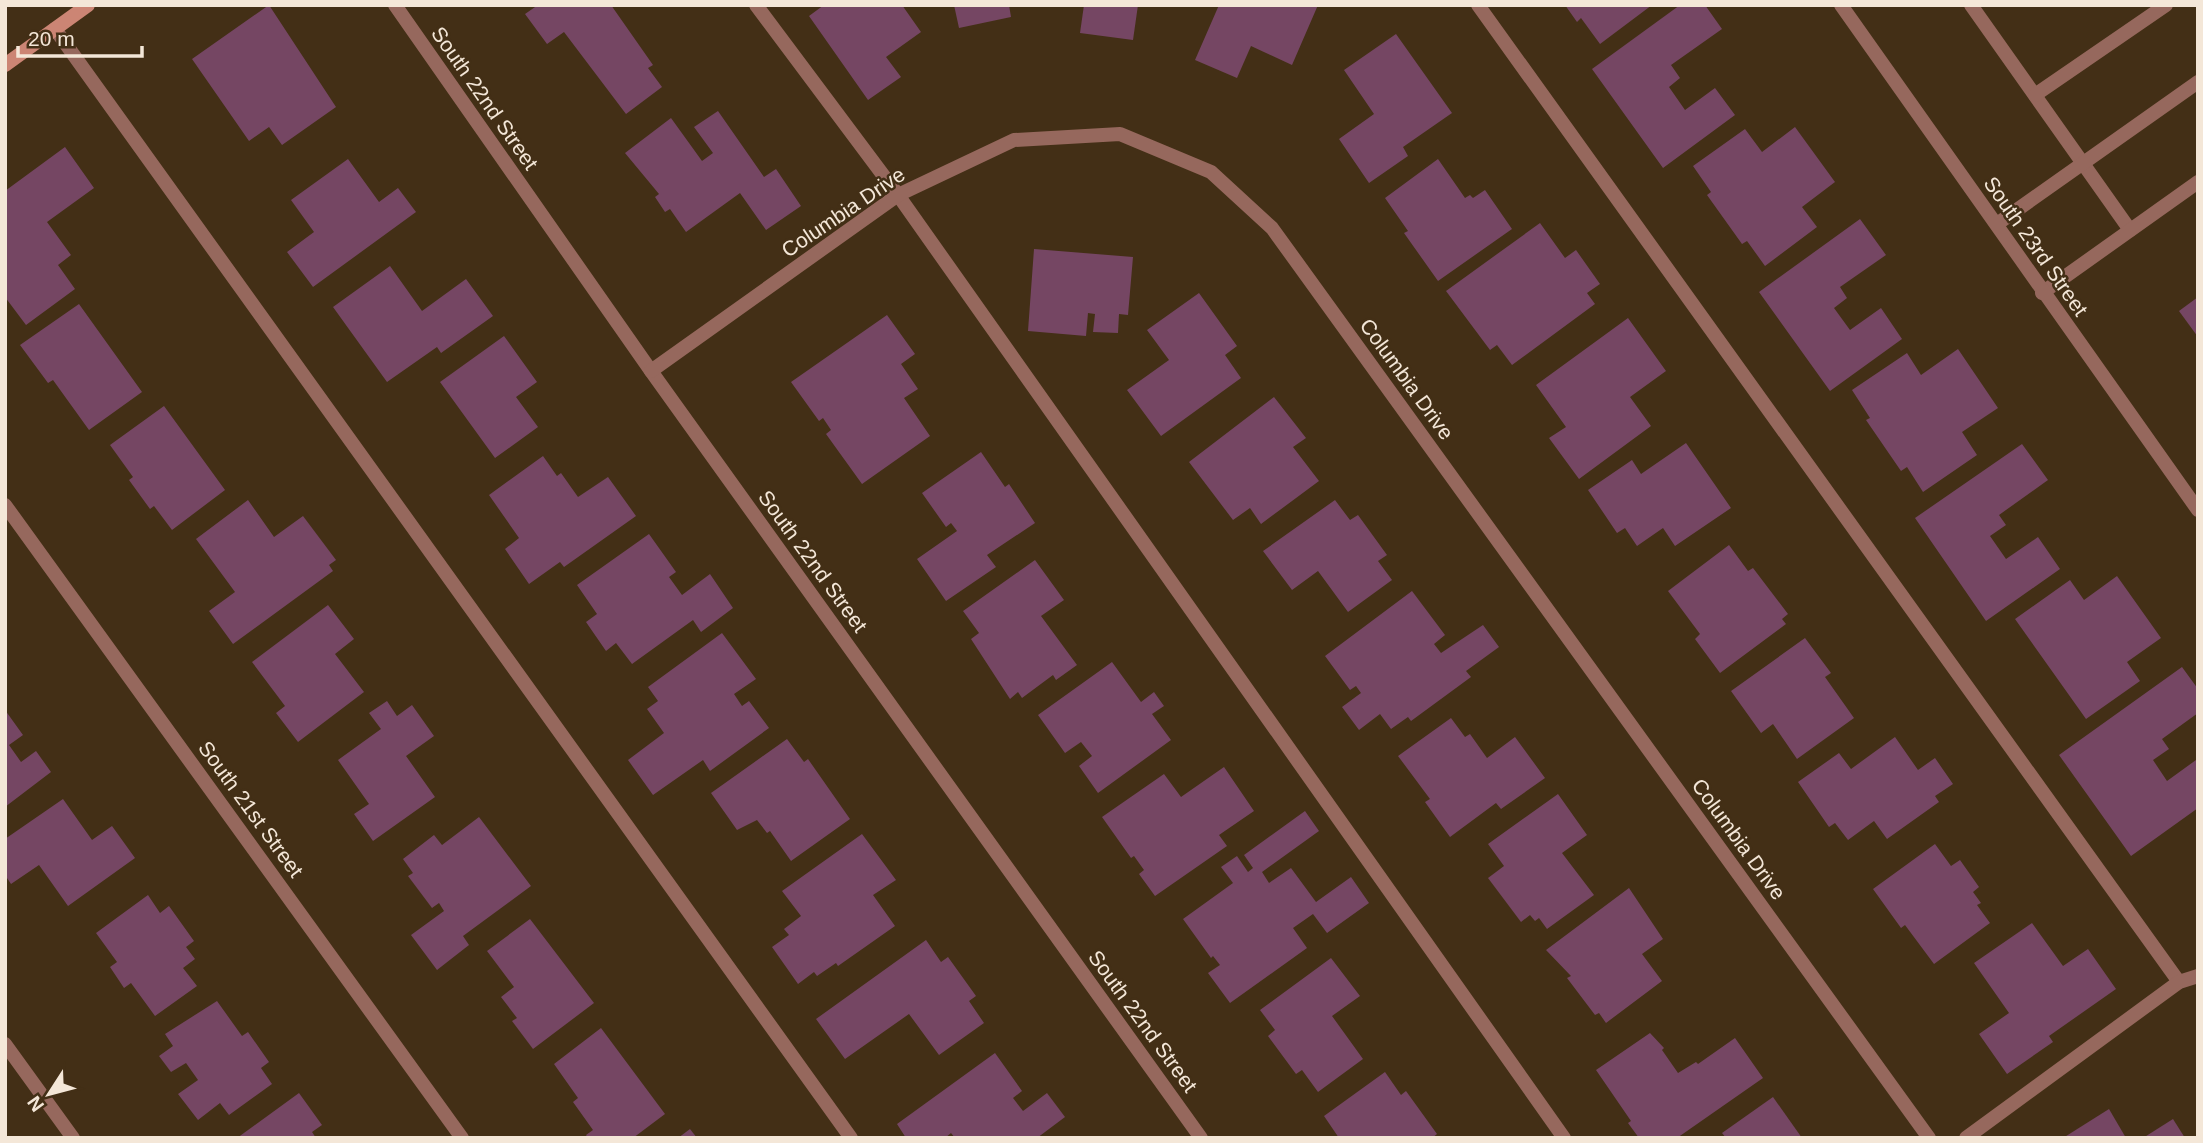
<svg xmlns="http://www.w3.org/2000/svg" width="2203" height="1143" viewBox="0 0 2203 1143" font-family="Helvetica,sans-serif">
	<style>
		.building { fill: #754663 }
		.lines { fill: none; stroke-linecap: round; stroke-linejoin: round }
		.service { stroke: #96685d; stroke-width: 14 }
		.minor { stroke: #96685d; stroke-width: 14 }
		.tertiary { stroke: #96685d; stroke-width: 14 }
		.secondary { stroke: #cc8574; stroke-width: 14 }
		.labels { text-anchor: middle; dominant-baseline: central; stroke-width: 5; stroke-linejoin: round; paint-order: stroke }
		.street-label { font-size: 21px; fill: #f4e7d8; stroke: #432f16 }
	</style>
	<rect width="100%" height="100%" fill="#432f16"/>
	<g class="building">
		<path d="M269,5L336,107L282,145L269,127L249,141L192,59Z"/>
		<path d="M538,5H611L653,65L648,68L662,87L626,114L564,32L547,44L525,14Z"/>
		<path d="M824,5H902L921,32L886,57L901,77L868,100L809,16Z"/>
		<path d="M954,5H1009L1011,17L959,28Z"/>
		<path d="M1084,5H1138L1133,40L1080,33Z"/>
		<path d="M1219,5H1318L1292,65L1251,46L1237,78L1195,60Z"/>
		<path d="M1565,5H1652L1600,44L1581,18L1577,22Z"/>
		<path d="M1680,5H1705L1722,29L1671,65L1680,78L1669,87L1685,110L1715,88L1735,115L1663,168L1592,69Z"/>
		<path d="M1396,34L1452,113L1403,147L1408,156L1369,183L1339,139L1374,114L1344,70Z"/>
		<path d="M718,111L764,177L776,169L801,206L766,230L740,193L686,232L670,209L665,212L655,197L659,194L625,153L671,118L702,161L713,153L694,127Z"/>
		<path d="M1795,127L1835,182L1802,207L1817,227L1765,266L1747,241L1742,244L1707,195L1711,192L1693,166L1745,129L1762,152Z"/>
		<path d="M65,147L94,188L47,222L71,255L58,265L75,289L26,325L5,297V191Z"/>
		<path d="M348,159L379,202L398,188L416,212L313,287L287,252L314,232L291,200Z"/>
		<path d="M1438,159L1465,198L1470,195L1473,198L1485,190L1512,229L1438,281L1404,233L1408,231L1385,198Z"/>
		<path d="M1860,219L1886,255L1840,287L1847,298L1834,308L1850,330L1881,308L1902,339L1830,391L1759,292Z"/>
		<path d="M1540,223L1565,258L1576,250L1600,284L1587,293L1595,304L1512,365L1497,345L1490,350L1446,291Z"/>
		<path d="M1034,249L1133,257L1128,315L1119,314L1118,333L1093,332L1095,314L1088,313L1086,336L1028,331Z"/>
		<path d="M390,266L422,311L466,279L493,316L441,353L437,347L387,382L333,307Z"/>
		<path d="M1199,293L1237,346L1225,355L1241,378L1161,436L1127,390L1169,360L1147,330Z"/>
		<path d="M2198,297V337L2179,311Z"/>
		<path d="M79,304L142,392L89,430L53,380L48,383L20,345Z"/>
		<path d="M887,315L915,354L901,364L918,389L904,398L930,436L862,484L826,434L831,430L823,418L819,421L791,382Z"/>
		<path d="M1628,318L1666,371L1630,397L1651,426L1579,479L1549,438L1566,427L1536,385Z"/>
		<path d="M504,336L537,382L516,397L538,427L495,458L440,382Z"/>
		<path d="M1958,349L1998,408L1962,432L1977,455L1923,492L1907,467L1901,471L1866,420L1870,418L1852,390L1907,353L1921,375Z"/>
		<path d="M1274,397L1306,438L1293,447L1319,481L1261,524L1250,508L1233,520L1189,462Z"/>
		<path d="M164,406L225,490L172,530L154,506L150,509L129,480L133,477L110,445Z"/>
		<path d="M1686,443L1731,508L1675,546L1663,528L1637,546L1625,528L1617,533L1588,490L1632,460L1641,474Z"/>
		<path d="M2022,444L2048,480L1999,515L2006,525L1990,536L2006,559L2038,537L2060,569L1986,621L1915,518Z"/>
		<path d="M981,452L1005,487L1009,484L1035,523L987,555L996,567L946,601L917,559L957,531L951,523L946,527L922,493Z"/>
		<path d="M543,456L557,476L561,473L578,497L608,477L636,516L564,567L560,562L529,584L505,549L519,538L489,495Z"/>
		<path d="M248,500L274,537L303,516L336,560L329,565L333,571L233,644L209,611L235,592L196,539Z"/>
		<path d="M1335,500L1350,520L1358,515L1387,555L1378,561L1392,580L1348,612L1318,571L1292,590L1263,551Z"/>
		<path d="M649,534L676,572L669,577L682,595L710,574L733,608L701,632L693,620L632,664L616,643L606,651L586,622L597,614L577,585Z"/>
		<path d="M1729,545L1748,571L1753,568L1788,614L1782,619L1786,624L1720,673L1695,639L1700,634L1668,591Z"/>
		<path d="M1035,560L1064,600L1041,616L1077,665L1056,680L1053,675L1022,698L1018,692L1010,699L971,639L979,633L963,611Z"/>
		<path d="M2117,576L2161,638L2127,662L2140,681L2086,719L2015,619L2070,580L2084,600Z"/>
		<path d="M1412,591L1445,635L1434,644L1441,653L1483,625L1499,647L1466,671L1471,677L1411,721L1408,717L1391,729L1380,714L1359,730L1342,707L1361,693L1356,686L1350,690L1325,656Z"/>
		<path d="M328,605L354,639L335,654L364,692L298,742L276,713L285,706L252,662Z"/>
		<path d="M722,633L756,679L734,694L742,706L749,701L769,728L710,771L703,760L653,795L628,760L664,733L647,709L658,701L648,687Z"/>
		<path d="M1805,638L1831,673L1825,677L1854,718L1797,759L1773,724L1761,733L1731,691Z"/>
		<path d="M1112,662L1141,702L1154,692L1164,706L1152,714L1171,740L1098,793L1079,766L1092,756L1081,742L1065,753L1038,715Z"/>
		<path d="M2182,667L2198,689V713L2162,739L2169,749L2153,760L2167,781L2196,760L2198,808L2131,856L2059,755Z"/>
		<path d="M387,701L397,716L412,705L434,736L406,756L435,797L373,841L354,814L369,804L338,760L381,729L369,713Z"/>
		<path d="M5,710L23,735L9,745L21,762L36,751L51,772L5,807Z"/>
		<path d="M1451,718L1465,737L1470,734L1487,758L1515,737L1545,778L1501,809L1496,803L1450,837L1425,802L1430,799L1398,756Z"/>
		<path d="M1895,737L1918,770L1935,758L1953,784L1935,796L1939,802L1887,839L1874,821L1848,840L1835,823L1829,827L1798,782L1839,753L1851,769Z"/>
		<path d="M787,739L804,762L808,759L850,819L791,861L770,831L767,833L757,820L737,830L711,793Z"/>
		<path d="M1224,767L1254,811L1219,835L1227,846L1155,896L1139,874L1144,870L1134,856L1131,858L1102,817L1164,774L1181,797Z"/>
		<path d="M1558,794L1587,835L1562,853L1594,895L1547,929L1539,918L1535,921L1530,915L1521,922L1488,878L1504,866L1488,844Z"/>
		<path d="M63,799L92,840L112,826L135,858L68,906L39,865L11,884L5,875V839Z"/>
		<path d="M1305,811L1319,831L1262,872L1269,883L1291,868L1316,902L1351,877L1369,903L1327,933L1313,914L1293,928L1307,948L1230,1003L1208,973L1220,965L1213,956L1211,958L1183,919L1233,883L1221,867L1237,856L1248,872L1253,868L1244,855Z"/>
		<path d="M479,817L531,886L463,936L469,945L437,970L411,935L444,911L439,903L432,908L408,876L413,873L403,859L434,835L442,845Z"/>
		<path d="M862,834L896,880L873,895L895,926L838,966L836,963L817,976L814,972L798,984L772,947L789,935L784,929L801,916L782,891Z"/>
		<path d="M1935,844L1951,866L1960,860L1979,887L1973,892L1981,903L1977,905L1990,923L1934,964L1905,925L1901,928L1873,889Z"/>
		<path d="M1629,888L1663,939L1642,954L1662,981L1606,1023L1599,1013L1595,1015L1567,978L1571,976L1546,950Z"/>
		<path d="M148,895L160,913L169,906L194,941L186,947L195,959L183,968L197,986L155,1016L131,983L124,988L110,967L117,962L96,933Z"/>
		<path d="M530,919L594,1003L533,1049L512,1021L517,1018L501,997L514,987L487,951Z"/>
		<path d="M2032,923L2063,966L2088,949L2116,989L2049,1036L2053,1042L2007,1074L1979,1034L2009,1013L1974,963Z"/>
		<path d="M926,940L941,962L948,957L976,996L969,1001L984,1023L939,1055L909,1014L845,1059L816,1019Z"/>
		<path d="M1331,958L1360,996L1332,1016L1363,1059L1318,1092L1302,1070L1296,1074L1268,1036L1275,1030L1260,1010Z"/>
		<path d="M217,1001L242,1036L248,1032L269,1062L261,1068L272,1084L229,1115L220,1103L198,1120L178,1094L198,1080L186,1063L171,1072L159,1056L173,1046L165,1034Z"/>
		<path d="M601,1028L665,1114L633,1138H588L586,1135L593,1130L573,1102L578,1098L554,1064Z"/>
		<path d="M1650,1033L1664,1048L1662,1050L1678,1073L1696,1062L1698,1064L1735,1038L1763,1078L1677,1138H1639L1628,1123L1631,1121L1596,1070Z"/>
		<path d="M995,1053L1022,1091L1013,1098L1023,1111L1047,1093L1065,1117L1037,1138H955L951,1133L945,1138H906L897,1124Z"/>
		<path d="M1385,1072L1401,1095L1406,1091L1437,1134L1432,1138H1339L1324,1116Z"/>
		<path d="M299,1093L322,1125L312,1132L316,1138H237Z"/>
		<path d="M1773,1097L1802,1138H1726L1722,1133Z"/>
		<path d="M2109,1109L2126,1138H2063Z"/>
		<path d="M2173,1119L2185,1138H2143Z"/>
		<path d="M690,1129L697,1138H678Z"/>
	</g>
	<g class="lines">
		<g class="service">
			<path d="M756,5L898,195L1564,1138"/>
			<path d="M1478,5L2179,982"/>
			<path d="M1971,5L2130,230"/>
			<path d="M55,29L851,1138"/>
			<path d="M2035,95L2166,5"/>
			<path d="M1997,224L2198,82"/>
			<path d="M2042,293L2198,182"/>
			<path d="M5,1044L73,1138"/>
			<path d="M1966,1138L2179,982L2198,976"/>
		</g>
		<g class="minor">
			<path d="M395,5L651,371L1201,1138"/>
			<path d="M651,371L898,195L1014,140L1120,134L1211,172L1272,228L1929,1138"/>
			<path d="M5,505L462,1138"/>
		</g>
		<path class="tertiary" d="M1841,5L2198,510"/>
		<path class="secondary" d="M5,65L88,5"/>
	</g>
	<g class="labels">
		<g class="street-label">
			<text transform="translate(485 98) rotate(55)">South 22nd Street</text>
			<text transform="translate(843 212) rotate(-34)">Columbia Drive</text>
			<text transform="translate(2036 246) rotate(55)">South 23rd Street</text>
			<text transform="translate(1407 379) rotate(54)">Columbia Drive</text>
			<text transform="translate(813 561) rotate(54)">South 22nd Street</text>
			<text transform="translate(251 809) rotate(54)">South 21st Street</text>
			<text transform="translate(1739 839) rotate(54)">Columbia Drive</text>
			<text transform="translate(1143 1021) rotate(54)">South 22nd Street</text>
		</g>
	</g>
	<rect width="2203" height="1143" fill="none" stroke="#f4e7d8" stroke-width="14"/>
	<g transform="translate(49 1094) rotate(234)" stroke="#432f16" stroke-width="5" paint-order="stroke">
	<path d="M0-5L12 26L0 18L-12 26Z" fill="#f4e7d8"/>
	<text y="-10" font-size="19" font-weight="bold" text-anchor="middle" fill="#f4e7d8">N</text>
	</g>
	<path d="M18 46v10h124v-10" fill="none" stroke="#f4e7d8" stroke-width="3.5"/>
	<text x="28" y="46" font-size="21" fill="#f4e7d8" stroke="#432f16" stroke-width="5" paint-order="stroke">20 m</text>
</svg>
